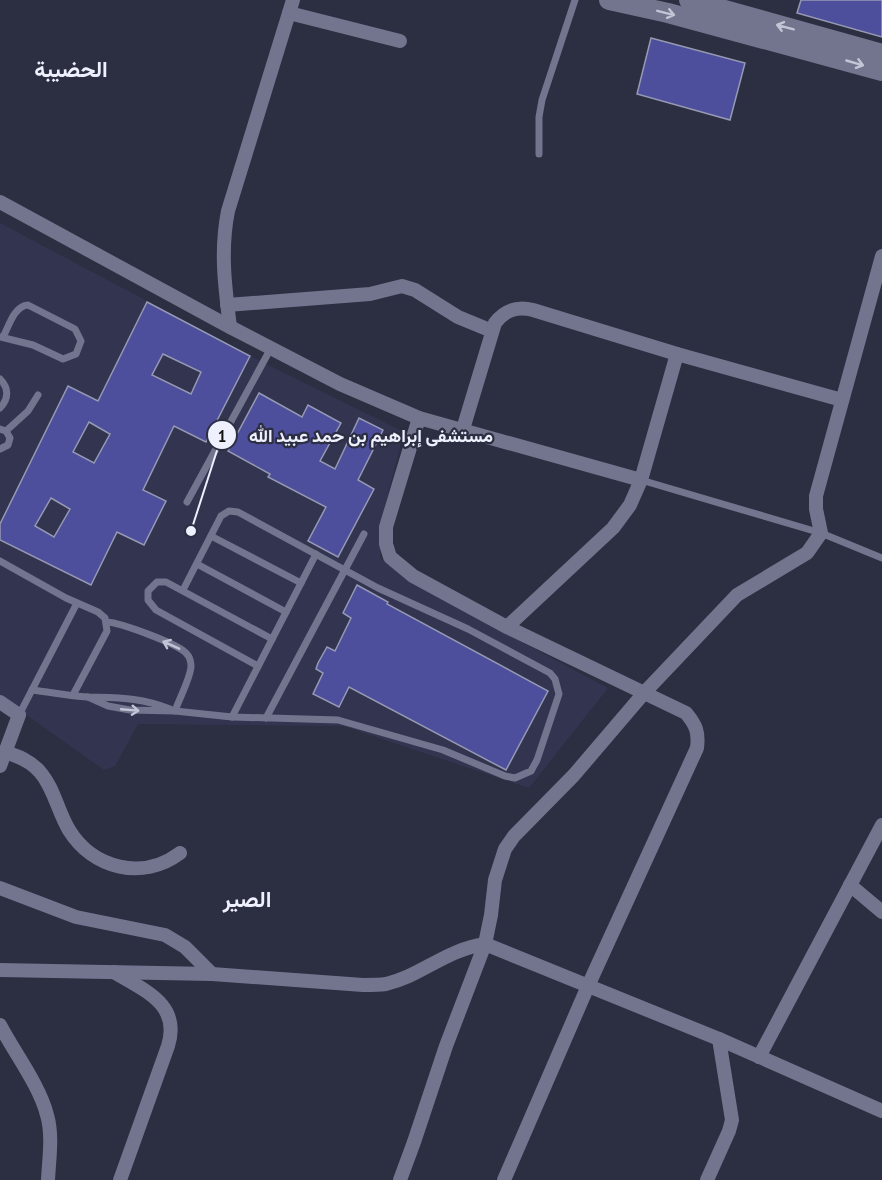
<svg xmlns="http://www.w3.org/2000/svg" width="882" height="1180" viewBox="0 0 882 1180" font-family="'PT Sans Narrow',Vazirmatn,sans-serif">
	<style>
		.built { fill: #333550 }
		.building { fill: #4d4e9c; stroke: #9699b2; stroke-width: 1.5; fill-rule: evenodd }
		.lines { fill: none; stroke-linecap: round; stroke-linejoin: round }
		.service { stroke: #72758d; stroke-width: 7 }
		.minor { stroke: #72758d; stroke-width: 14 }
		.secondary { stroke: #72758d; stroke-width: 20 }
		.oneway { stroke: #c3c5d6 }
		.labels { text-anchor: middle; dominant-baseline: central; stroke-width: 4.5; stroke-linejoin: round; paint-order: stroke }
		.district-label { font-size: 22px; font-weight: bold; fill: #eef0fe; stroke: #2c2e42 }
		.leader { fill: none; stroke: #eef0fe; stroke-width: 2 }
		.callout-dot { fill: #eef0fe; stroke: #2c2e42; stroke-width: 2 }
		.mark-label { font-size: 18px; text-anchor: middle; font-weight: bold; fill: #111 }
		.callout-label { font-size: 18px; text-anchor: middle; font-weight: bold; fill: #eef0fe; stroke: #2c2e42; stroke-width: 4.5; stroke-linejoin: round; paint-order: stroke }
	</style>
	<rect width="100%" height="100%" fill="#2c2e42"/>
	<path class="built" d="M0,223L264,363L404,432L385,505L380,558L411,583L608,688L529,788L343,726L138,724L115,766L104,770L0,696Z"/>
	<g class="building">
		<path d="M801,0H882V37L797,13Z"/>
		<path d="M651,38L745,63L730,120L637,94Z"/>
		<path d="M147,302L250,356L206,442L174,426L143,490L166,501L144,545L117,532L91,585L0,540V524L68,386L98,401ZM163,354L201,372L191,394L152,375ZM89,422L110,434L94,463L73,452ZM51,498L70,509L54,537L35,526Z"/>
		<path d="M259,393L302,417L308,405L341,423L320,461L335,469L359,418L383,430L358,480L374,489L338,557L308,541L326,507L268,477L270,474L228,451Z"/>
		<path d="M357,585L388,602L387,604L548,691L506,770L349,687L339,707L313,694L323,673L316,669L318,663L327,647L335,651L351,618L343,613Z"/>
	</g>
	<g class="lines">
		<g class="service">
			<path d="M539,154V117L542,100L575,0"/>
			<path d="M0,337L33,345L63,359L76,354L81,341L75,329L28,305C14,306 9,326 3,337"/>
			<path d="M0,379C9,388 9,399 0,408"/>
			<path d="M0,429L6,431L10,438L8,445L0,449"/>
			<path d="M6,431L28,411L38,395"/>
			<path d="M641,480L821,533L882,558"/>
			<path d="M187,502L271,348"/>
			<path d="M211,536L301,583"/>
			<path d="M0,561L66,598L98,612L105,618L107,631L73,695"/>
			<path d="M197,564L286,612"/>
			<path d="M107,622C121,623 176,643 186,653C189,656 191,661 191,666C191,677 179,699 175,711"/>
			<path d="M258,666L156,610L148,600V591L157,582H166L272,639"/>
			<path d="M32,690C50,692 69,696 87,697C118,698 140,697 170,709"/>
			<path d="M88,697L108,706L130,710L175,711L232,717L338,720L443,750L505,776L515,778L531,771L537,760L559,694L555,679L550,673L468,629L378,588L238,512L229,511L221,516L183,590"/>
			<path d="M19,715L77,603"/>
			<path d="M232,717L316,554"/>
			<path d="M266,718L364,534"/>
		</g>
		<g class="minor">
			<path d="M289,13L400,41"/>
			<path d="M0,202L230,327L340,384L419,418L641,480"/>
			<path d="M227,305L370,294L402,286L415,290L458,317L492,331"/>
			<path d="M230,327C225,287 220,251 228,211L293,0"/>
			<path d="M419,418L386,527V544L390,557L413,576L507,627L686,713C696,725 699,732 697,748L588,986L504,1180"/>
			<path d="M463,429L495,323C505,310 517,306 533,310L677,354L842,400"/>
			<path d="M507,627L613,528L630,505L641,480L677,354"/>
			<path d="M0,702L19,715L0,766"/>
			<path d="M5,752C18,756 31,761 40,772C54,788 58,812 69,830C93,869 143,881 180,853"/>
			<path d="M850,885L882,912"/>
			<path d="M0,888L76,917L165,935L185,947L212,974"/>
			<path d="M0,970L212,974L363,985C370,985 379,985 386,984C421,976 445,950 485,944L719,1039L882,1111"/>
			<path d="M114,972C145,991 181,1004 168,1046L120,1180"/>
			<path d="M0,1025C14,1052 40,1086 47,1115C53,1135 49,1159 48,1180"/>
			<path d="M759,1057L882,825"/>
			<path d="M400,1180L414,1142L446,1046L485,944L491,915L495,880L505,849L514,836L574,775L644,693L737,595L807,553L821,533L816,509V496L882,256"/>
			<path d="M707,1180L729,1131L732,1120L719,1039"/>
		</g>
		<g class="secondary">
			<path d="M609,0L668,13L882,71"/>
			<path d="M689,0L882,54"/>
		</g>
	</g>
	<defs><path id="oneway-shaft" d="M-6 0H5M1.5-3L5.5 0L1.5 3" fill="none" stroke-width="1.6" stroke-linecap="round" stroke-linejoin="round" transform="scale(1.5)"/></defs>
	<g class="oneway">
		<use href="#oneway-shaft" transform="translate(666 13) rotate(14)"/>
		<use href="#oneway-shaft" transform="translate(785 27) rotate(-165)"/>
		<use href="#oneway-shaft" transform="translate(855 63) rotate(16)"/>
		<use href="#oneway-shaft" transform="translate(171 645) rotate(-156)"/>
		<use href="#oneway-shaft" transform="translate(130 710) rotate(5)"/>
	</g>
	<g class="labels">
		<g class="district-label">
			<text x="71" y="69">الحضيبة</text>
			<text x="247" y="899">الصير</text>
		</g>
	</g>
	<path class="leader" d="M191 531L222 435"/>
	<g class="callout-dot">
		<circle cx="191" cy="531" r="6"/>
		<circle cx="222" cy="435" r="15"/>
	</g>
	<g class="mark-label">
		<text x="222" y="442">1</text>
	</g>
	<g class="callout-label">
		<text x="371" y="442">مستشفى إبراهيم بن حمد عبيد الله</text>
	</g>
</svg>
